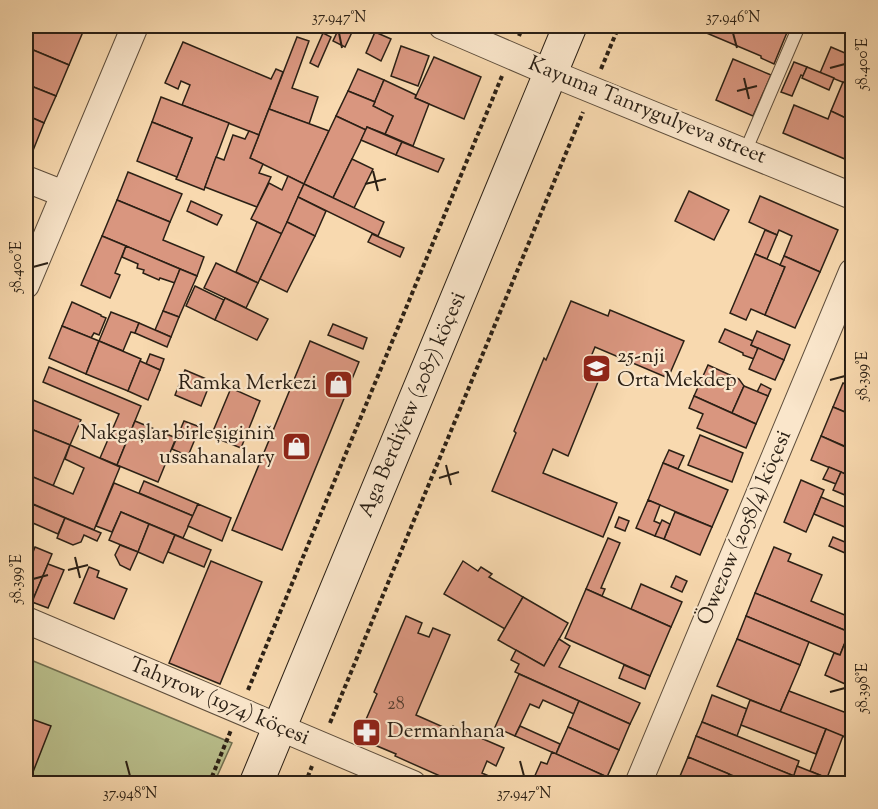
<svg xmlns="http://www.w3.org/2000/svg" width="878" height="809" viewBox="0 0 878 809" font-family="'Sorts Mill Goudy',serif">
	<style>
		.green { fill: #bac08d; stroke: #727051; stroke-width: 1.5 }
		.building { fill: #d9967f; stroke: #2b2015; stroke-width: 1.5 }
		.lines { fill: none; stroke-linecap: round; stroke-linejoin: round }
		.lane-casing { stroke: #5e4e3c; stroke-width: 14 }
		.street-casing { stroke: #5e4e3c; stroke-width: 28 }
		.secondary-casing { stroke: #2b2015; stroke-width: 35 }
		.path { stroke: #2b2015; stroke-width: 4; stroke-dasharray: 4.5 3; stroke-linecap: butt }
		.lane { stroke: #fae6cb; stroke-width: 12 }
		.street { stroke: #fae6cb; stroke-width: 26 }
		.secondary { stroke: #fae6cb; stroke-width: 33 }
		.ticks { fill: none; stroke: #2b2015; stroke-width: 2 }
		.labels { text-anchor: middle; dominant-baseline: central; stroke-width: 4.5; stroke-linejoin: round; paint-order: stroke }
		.number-label { font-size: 18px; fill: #563e30 }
		.street-label { font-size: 21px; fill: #2b2015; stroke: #fae6cb }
		.poi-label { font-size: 21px; fill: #2b2015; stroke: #fae6cb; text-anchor: start }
		.neatline { fill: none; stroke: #2b2015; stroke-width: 2 }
		.ticks-label { font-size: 15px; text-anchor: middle; fill: #2b2015 }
	</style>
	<rect width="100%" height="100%" fill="#f8d9af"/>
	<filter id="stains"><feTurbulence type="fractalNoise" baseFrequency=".00333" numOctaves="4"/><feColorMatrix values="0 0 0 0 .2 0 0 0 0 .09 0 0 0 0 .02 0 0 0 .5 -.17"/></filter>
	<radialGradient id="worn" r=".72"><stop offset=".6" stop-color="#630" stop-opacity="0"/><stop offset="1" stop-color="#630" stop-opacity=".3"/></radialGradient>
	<path class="green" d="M26,658L232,743L214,783H26Z"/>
	<g class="building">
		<path d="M26,26H81L85,27L69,65L26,47Z"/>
		<path d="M340,26H349L354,28L345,47L333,41Z"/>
		<path d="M690,26H778L788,30L774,64L761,58V56Z"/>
		<path d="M375,32L391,39L381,61L366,53Z"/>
		<path d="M323,33L331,37L318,67L310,63Z"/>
		<path d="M297,37L309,41L292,88L318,97L309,124L269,109Z"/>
		<path d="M183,42L271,79L276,69L283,72L259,135L182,105L190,85L181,81L178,89L165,83Z"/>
		<path d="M401,46L429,56L418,86L391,76Z"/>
		<path d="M26,47L69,65L56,96L26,84Z"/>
		<path d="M831,47L852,56V86L820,73Z"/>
		<path d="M434,57L481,77L464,119L415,98Z"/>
		<path d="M733,59L771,75L753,116L716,100Z"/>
		<path d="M794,62L807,67L803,76L801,75L792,96L781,92Z"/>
		<path d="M807,67L834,78L829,90L802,78Z"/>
		<path d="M358,69L384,80L375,102L348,91Z"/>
		<path d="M384,80L416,95L415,98L429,104L413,146L385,134L393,116L373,106Z"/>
		<path d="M843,82L852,86V121L831,111Z"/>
		<path d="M26,84L56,96L44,123L26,115Z"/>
		<path d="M348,91L375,102L373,106L393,116L385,134L367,127L366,130L336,116Z"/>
		<path d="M161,97L229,123L204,190L176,179L192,138L152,122Z"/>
		<path d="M794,105L828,119L831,111L852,121V162L783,133Z"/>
		<path d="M269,109L329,131L304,184L250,158Z"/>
		<path d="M26,115L44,123L26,168Z"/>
		<path d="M336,116L366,130L333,198L304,184Z"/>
		<path d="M152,122L192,138L177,177L137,161Z"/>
		<path d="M367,127L402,142L396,155L361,140Z"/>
		<path d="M249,131L259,135L250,158L263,164L259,173L271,177L257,207L205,187L216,157L224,160L233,135L245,139Z"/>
		<path d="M402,142L444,159L438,172L396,155Z"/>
		<path d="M352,159L373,169L354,208L333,198Z"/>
		<path d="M128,172L182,194L170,222L117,200Z"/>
		<path d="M288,176L304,184L282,234L251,219L269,183L282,190Z"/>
		<path d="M304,184L384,222L378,236L298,197Z"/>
		<path d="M689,191L729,210L714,240L675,221Z"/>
		<path d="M760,196L838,230L820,272L784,256L792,236L779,230L777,235L749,222Z"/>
		<path d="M298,197L326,211L315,236L287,222Z"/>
		<path d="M117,200L170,222L163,240L204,257L197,276L102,236Z"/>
		<path d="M191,201L222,215L217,225L187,211Z"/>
		<path d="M257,222L282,234L258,283L236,272Z"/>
		<path d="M287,222L315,236L287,292L260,279Z"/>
		<path d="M765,230L777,235L767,259L755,254Z"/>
		<path d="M372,234L404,248L400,257L368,242Z"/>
		<path d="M102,236L126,246L115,273L120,275L110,298L81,285Z"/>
		<path d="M126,246L180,269L175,283L160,278L159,280L143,273L144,270L137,268L138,264L122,257Z"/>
		<path d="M755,254L785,267L765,315L751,309L746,320L730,313Z"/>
		<path d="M784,256L820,272L795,328L765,315L785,267L780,265Z"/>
		<path d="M216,263L258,283L246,308L204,288Z"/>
		<path d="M180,269L197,276L179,317L163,311Z"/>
		<path d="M195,286L224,300L215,320L186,306Z"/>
		<path d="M225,298L268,319L257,340L215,320Z"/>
		<path d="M571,301L608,316L610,310L684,341L668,378L595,347L583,376L598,382L568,456L553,449L543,473L617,503L603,537L492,491L516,433L514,431L544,358L546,360Z"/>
		<path d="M72,302L101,315V316L106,318L99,335L94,333L91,338L62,326Z"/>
		<path d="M163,311L179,317L171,337L155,330Z"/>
		<path d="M111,312L139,323L135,333L131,332L123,351L99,341Z"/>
		<path d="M139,323L171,337L167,347L135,333Z"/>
		<path d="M333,324L367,338L363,349L328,335Z"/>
		<path d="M62,326L99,341L86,374L49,358Z"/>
		<path d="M725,329L753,341L751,345L758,348L754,359L743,355V353L719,342Z"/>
		<path d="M757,331L790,345L784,360L751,345Z"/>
		<path d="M99,341L141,359L128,391L86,374Z"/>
		<path d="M310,341L359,362L282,550L232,530Z"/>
		<path d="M758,348L784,360L775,380L749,369Z"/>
		<path d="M150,354L164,359L160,370L146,364Z"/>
		<path d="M140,361L160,370L148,400L128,391Z"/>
		<path d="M708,365L739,379L744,386L732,413L694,396Z"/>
		<path d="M49,367L141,406L117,465L100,458L119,414L43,382Z"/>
		<path d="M185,370L211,381L201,406L175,395Z"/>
		<path d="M843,383L852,387V415L833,407Z"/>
		<path d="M761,384L771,389L768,396L757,392Z"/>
		<path d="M744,386L768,396L756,424L732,413Z"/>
		<path d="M231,388L260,401L241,448L211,436Z"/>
		<path d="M694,396L756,424L746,448L697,428L703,414L689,408Z"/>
		<path d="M33,400L81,420L70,445L26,427V418Z"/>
		<path d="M833,407L852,415V440L849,448L821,436Z"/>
		<path d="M135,421L176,438L158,482L117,465Z"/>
		<path d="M184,421L200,427L188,456L172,449Z"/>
		<path d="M26,427L70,445L53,486L26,474Z"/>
		<path d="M700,435L743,453L732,482L688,465Z"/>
		<path d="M821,436L852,450V477L811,460Z"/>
		<path d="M70,445L120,467L94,530L26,501V474L73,494L84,468L65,459Z"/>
		<path d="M669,450L684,456L678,469L663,463Z"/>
		<path d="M663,463L728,490L712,527L648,500Z"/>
		<path d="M829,467L841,472L836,484L823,479Z"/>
		<path d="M841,472L852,477V498L833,490Z"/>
		<path d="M801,480L824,490L806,532L784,522Z"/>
		<path d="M144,481L198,504L193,516L139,493Z"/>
		<path d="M114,483L193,516L183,538L121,512L112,532L96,526Z"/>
		<path d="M821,497L852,510V530L814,514Z"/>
		<path d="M648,500L660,505L654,521L661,524L655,536L636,528Z"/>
		<path d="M26,501L32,504L26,520Z"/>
		<path d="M32,504L65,518L58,534L26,520Z"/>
		<path d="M198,504L231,518L222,541L188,526Z"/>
		<path d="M121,512L149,524L138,552L109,540Z"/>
		<path d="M675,512L712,527L700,555L664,539Z"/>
		<path d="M619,517L629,521L625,531L615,527Z"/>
		<path d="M65,518L101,533L97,541L84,535L81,542L73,545L57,538Z"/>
		<path d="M662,520L670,524L664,539L655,536Z"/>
		<path d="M149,524L175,535L163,563L138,552Z"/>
		<path d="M175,535L211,550L204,567L168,552Z"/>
		<path d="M833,537L852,545V556L829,546Z"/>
		<path d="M608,538L620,543L601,588L605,589L602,596L586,589Z"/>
		<path d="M120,545L138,552L130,570L120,565L115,555Z"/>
		<path d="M35,547L52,554L32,602L26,599V570Z"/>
		<path d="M774,547L791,554L788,561L822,575L811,601L852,618V643L846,640L849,632L755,593Z"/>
		<path d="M211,561L262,582L220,684L169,663Z"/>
		<path d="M463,561L478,571L481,567L492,574L489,577L523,597L505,629L444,594Z"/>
		<path d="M48,564L64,570L48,608L32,602Z"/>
		<path d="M89,567L99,571L97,577L127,589L114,619L74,603Z"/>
		<path d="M676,576L687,581L682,592L671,587Z"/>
		<path d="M641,584L682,602L671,627L631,609Z"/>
		<path d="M586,589L671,627L650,676L565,638Z"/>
		<path d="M755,593L849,632L840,655L746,616Z"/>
		<path d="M523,597L568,623L544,666L498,640Z"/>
		<path d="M406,616L422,623L418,633L429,637L433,628L450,635L416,715L452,731L453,726L504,748L496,766L487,761L482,773L491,777L489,784H458L395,756L396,754L358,738L377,694L374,692Z"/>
		<path d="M746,616L809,642L800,665L737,639Z"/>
		<path d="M559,639L570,646L559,667L640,703L630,724L515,672L519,664L511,660L516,650L544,666Z"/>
		<path d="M737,639L800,665L780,712L717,686Z"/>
		<path d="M844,645L852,649V687L825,675L834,653L840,655Z"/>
		<path d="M624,665L650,676L645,689L619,678Z"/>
		<path d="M519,674L579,701L574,714L543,700L539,708L530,704L515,736L495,727Z"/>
		<path d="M789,691L852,715V723L847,738L780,712Z"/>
		<path d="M712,695L747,709L737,736L702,722Z"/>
		<path d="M750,700L826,729L816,754L741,725Z"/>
		<path d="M579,701L630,724L619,750L568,727Z"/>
		<path d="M26,717L51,726L33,772L26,769Z"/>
		<path d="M702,722L799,761L794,776L696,736Z"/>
		<path d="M520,726L560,744L556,754L515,736Z"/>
		<path d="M568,727L619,750L607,777L556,754Z"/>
		<path d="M826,729L843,736L827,778L810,771Z"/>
		<path d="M696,736L794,776L791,784H753L688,757Z"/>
		<path d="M552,752L607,777L604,784H542L533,780L541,762L547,764Z"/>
		<path d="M688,757L729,774L725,784H684L678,781Z"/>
		<path d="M797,766L827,778L825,784H791Z"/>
		<path d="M527,777L533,780L542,784H524Z"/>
	</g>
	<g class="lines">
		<defs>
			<path id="lane" d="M745,152L799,26"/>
			<g id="street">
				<path d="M442,26L551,73L852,196"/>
				<path d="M26,179L64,194"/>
				<path d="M26,285L135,26"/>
				<path d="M26,620L413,784"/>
				<path d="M638,784L852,272"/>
			</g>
			<path id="secondary" d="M256,784L570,26"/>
		</defs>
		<use href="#lane" class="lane-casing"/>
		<use href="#street" class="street-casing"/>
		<use href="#secondary" class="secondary-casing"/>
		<g class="path">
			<path d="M519,36L523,26"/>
			<path d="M601,69L619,26"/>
			<path d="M248,690L502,76"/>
			<path d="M330,723L583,112"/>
			<path d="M209,784L231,730"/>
			<path d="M305,784L312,766"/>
		</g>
		<use href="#lane" class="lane"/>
		<use href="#street" class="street"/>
		<use href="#secondary" class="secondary"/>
	</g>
	<path class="ticks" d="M339,33L342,48M733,33L737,48M830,68L845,64M744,78L749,99M737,91L757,86M373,171L378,191M365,184L386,179M33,267L48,263M830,380L845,376M446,465L451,485M439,478L459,472M75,557L80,578M68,570L88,565M33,579L48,575M830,692L845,688M126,761L130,776M520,761L524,776"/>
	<defs>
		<symbol id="school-square" viewBox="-11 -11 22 22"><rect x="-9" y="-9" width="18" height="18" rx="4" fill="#8f2418" stroke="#fae6cb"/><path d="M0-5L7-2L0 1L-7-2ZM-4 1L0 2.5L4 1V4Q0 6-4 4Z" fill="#fff"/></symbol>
		<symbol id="shop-square" viewBox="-11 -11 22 22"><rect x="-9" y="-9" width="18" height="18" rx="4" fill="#8f2418" stroke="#fae6cb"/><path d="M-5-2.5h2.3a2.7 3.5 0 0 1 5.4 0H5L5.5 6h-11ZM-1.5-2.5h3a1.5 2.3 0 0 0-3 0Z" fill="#fff"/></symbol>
		<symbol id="pharmacy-square" viewBox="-11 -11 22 22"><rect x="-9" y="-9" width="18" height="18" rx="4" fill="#8f2418" stroke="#fae6cb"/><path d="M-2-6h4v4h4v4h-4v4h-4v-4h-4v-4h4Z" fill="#fff"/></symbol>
	</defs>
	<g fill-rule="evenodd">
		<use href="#school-square" x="580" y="352" width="33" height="33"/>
		<use href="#shop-square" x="322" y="368" width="33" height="33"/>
		<use href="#shop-square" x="280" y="430" width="33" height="33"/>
		<use href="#pharmacy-square" x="350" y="716" width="33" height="33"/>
	</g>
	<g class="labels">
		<g class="number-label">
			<text x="396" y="705">28</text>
		</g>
		<g class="street-label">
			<text transform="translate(647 111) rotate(22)">Kayuma Tanrygulyeva street</text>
			<text transform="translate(413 405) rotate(-67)">Aga Berdiýew (2087) köçesi</text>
			<text transform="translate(745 528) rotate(-67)">Öwezow (2058/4) köçesi</text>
			<text transform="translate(219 702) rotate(23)">Tahyrow (1974) köçesi</text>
		</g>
		<g class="poi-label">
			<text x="617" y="357">25-nji<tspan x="617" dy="24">Orta Mekdep</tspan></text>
			<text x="317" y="384" text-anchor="end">Ramka Merkezi</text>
			<text x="275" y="434" text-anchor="end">Nakgaşlar birleşiginiň<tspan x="275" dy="24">ussahanalary</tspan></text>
			<text x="387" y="732">Dermanhana</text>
		</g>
	</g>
	<rect width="878" height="809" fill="none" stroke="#f8d9af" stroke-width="66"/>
	<rect x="33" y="33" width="812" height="743" class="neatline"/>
	<g class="ticks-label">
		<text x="339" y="22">37.947°N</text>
		<text x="733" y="22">37.946°N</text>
		<text transform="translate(862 64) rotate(-90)" y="5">58.400°E</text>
		<text transform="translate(16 267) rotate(-90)" y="5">58.400°E</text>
		<text transform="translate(862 376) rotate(-90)" y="5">58.399°E</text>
		<text transform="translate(16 579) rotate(-90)" y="5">58.399°E</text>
		<text transform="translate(862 688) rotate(-90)" y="5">58.398°E</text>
		<text x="130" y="798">37.948°N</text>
		<text x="524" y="798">37.947°N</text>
	</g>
	<rect width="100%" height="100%" filter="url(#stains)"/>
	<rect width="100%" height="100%" fill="url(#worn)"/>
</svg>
